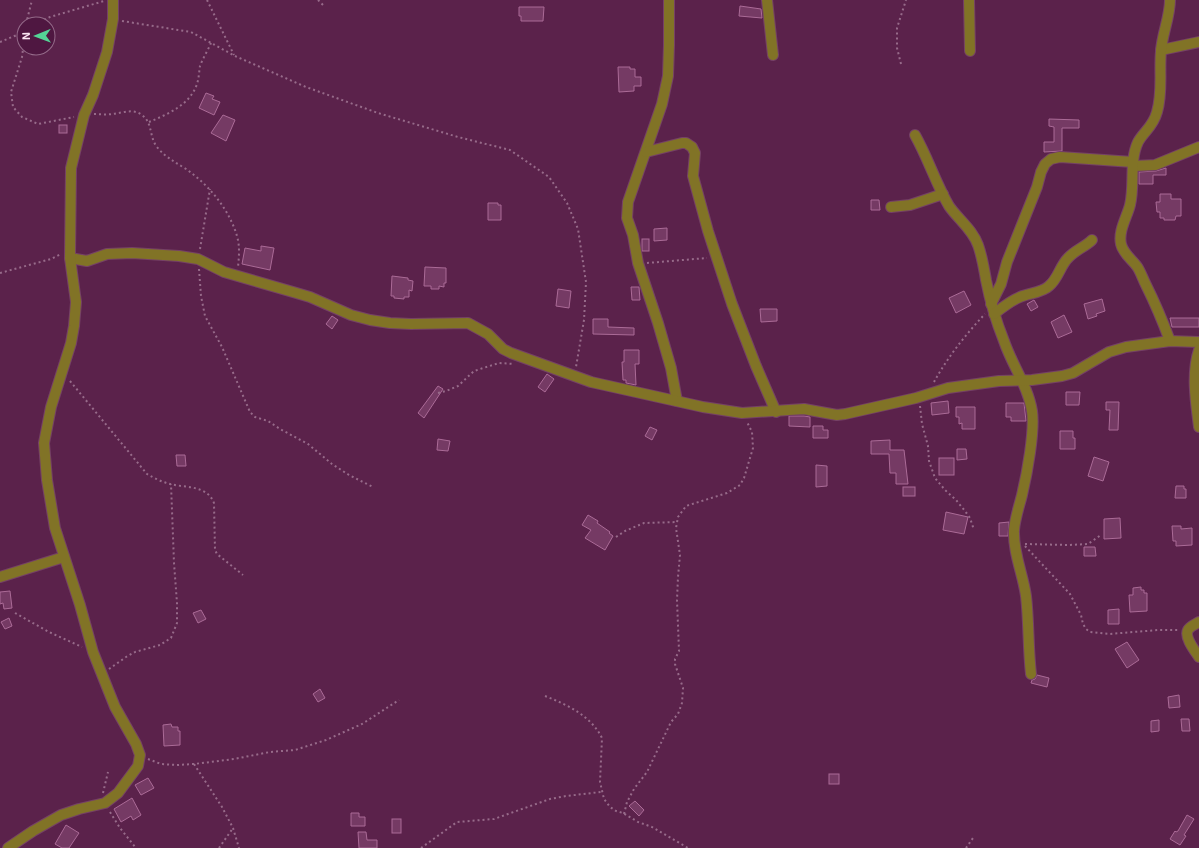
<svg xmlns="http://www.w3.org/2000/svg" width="1199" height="848" viewBox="0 0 1199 848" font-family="'Exo 2',sans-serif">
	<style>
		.building { fill: #753a64; stroke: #ab6b97 }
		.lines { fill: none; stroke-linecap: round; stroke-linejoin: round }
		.minor-casing { stroke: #754166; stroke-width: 12 }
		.path { stroke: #976b8a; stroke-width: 2; stroke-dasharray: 2 3; stroke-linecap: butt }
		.minor { stroke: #817326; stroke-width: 10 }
	</style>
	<rect width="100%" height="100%" fill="#5b224b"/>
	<g class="building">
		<path d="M740,6L761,9L762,18L739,16Z"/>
		<path d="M519,7H544L543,21H521V16H519Z"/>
		<path d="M618,67H630V69H635V77H641V86H634V91L619,92Z"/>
		<path d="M206,93L214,96L212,99L220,102L214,115L199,108Z"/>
		<path d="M223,115L235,120L226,141L211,133Z"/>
		<path d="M1049,119L1079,120V128H1062V151L1044,152V142H1054V127L1049,126Z"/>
		<rect x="59" y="125" width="8" height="8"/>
		<path d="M1166,168V175H1153V184H1139V172L1156,171Z"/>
		<path d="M1160,194H1171V199H1181V216H1176L1175,220H1164V218H1160V212H1157L1156,202H1160Z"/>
		<path d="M871,200H879L880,210H871Z"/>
		<path d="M488,203H498V205H501V220H488Z"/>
		<path d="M667,228V240L654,241V229Z"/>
		<rect x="642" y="239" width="7" height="12"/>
		<path d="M261,246L274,248L270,270L242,264L245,248L261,251Z"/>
		<path d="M425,267L446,268V283H444V287L439,286V289H431V286H424Z"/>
		<path d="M392,276L408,278V280L413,281L412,291L409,290V297H404V299L394,298V296H391Z"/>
		<path d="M631,287H639L640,300H632Z"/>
		<path d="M558,289L571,291L569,308L556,306Z"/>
		<path d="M964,291L971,305L956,313L949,298Z"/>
		<path d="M1102,299L1105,311L1096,314L1097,316L1088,319L1084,304Z"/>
		<path d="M1034,300L1038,307L1031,311L1027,304Z"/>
		<path d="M760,309H777V321L761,322Z"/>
		<path d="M1064,315L1072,332L1058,338L1051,322Z"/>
		<path d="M332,316L338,320L332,329L326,324Z"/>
		<path d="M1170,318H1199V327H1172Z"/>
		<path d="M593,319H608V327L634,328V335L593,334Z"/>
		<path d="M624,350H639V364H635L636,385L626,383V380H623L622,362H624Z"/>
		<path d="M547,374L554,379L545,392L538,387Z"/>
		<path d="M438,386L443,389L424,418L418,413Z"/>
		<path d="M1066,392H1080L1079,405H1066Z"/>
		<path d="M948,401L949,413L932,415L931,403Z"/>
		<path d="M1106,402H1119L1118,430H1109L1110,410H1106Z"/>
		<path d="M1006,403H1024L1026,421H1011V417H1006Z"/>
		<path d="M956,407H975V429H962V423L959,424V417H956Z"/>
		<path d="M789,416H804L810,417V427L789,426Z"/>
		<path d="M813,426H823V430H828V438H813Z"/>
		<path d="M650,427L657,430L652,440L645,436Z"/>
		<path d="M1060,431H1073V438H1075V449H1060Z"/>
		<path d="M438,439L450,441L448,451L437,450Z"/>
		<path d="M890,440V450H904L908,484H896V473H890L889,454H871V441Z"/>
		<path d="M957,449H966L967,459L957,460Z"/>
		<path d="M176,455H185L186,466H177Z"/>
		<path d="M1094,457L1109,462L1103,481L1088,476Z"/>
		<rect x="939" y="458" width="15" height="17"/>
		<path d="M816,465L827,466V486L816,487Z"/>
		<path d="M1176,486H1184V489H1186V498H1175Z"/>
		<rect x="903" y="487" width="12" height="9"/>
		<path d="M946,512L968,517L964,534L943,530Z"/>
		<path d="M588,515L598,521L597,523L610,532L609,533L613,536L605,550L585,538L591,530L582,525Z"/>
		<path d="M1120,518L1121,538L1104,539V519Z"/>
		<path d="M1009,522L1008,536H999V523Z"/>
		<path d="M1172,526H1181V529L1192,528V545L1176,546V541H1173Z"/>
		<path d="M1084,547H1095L1096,556H1084Z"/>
		<path d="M1141,587V590H1144V593H1147V611L1130,612L1129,595H1133V588Z"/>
		<path d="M10,591L12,608L4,609L3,603L0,604V592Z"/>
		<path d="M1119,609V624H1108V610Z"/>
		<path d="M201,610L206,619L198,623L193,613Z"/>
		<path d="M9,618L12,626L5,629L1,622Z"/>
		<path d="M1127,642L1139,660L1127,668L1115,649Z"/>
		<path d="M1037,675L1049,678L1047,687L1031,683L1032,680L1035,679Z"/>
		<path d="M320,689L325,698L318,702L313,694Z"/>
		<path d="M1179,695L1180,707L1169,708L1168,697Z"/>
		<path d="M1181,719H1189L1190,731H1182Z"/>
		<path d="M1159,720V731L1151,732V721Z"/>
		<path d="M171,724L172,727H178V731H180V745L164,746L163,725Z"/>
		<rect x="829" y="774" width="10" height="10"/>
		<path d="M148,778L154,788L141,795L135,785Z"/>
		<path d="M132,798L141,815L133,820L131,816L121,822L114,809Z"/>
		<path d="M635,801L644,810L639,816L629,806Z"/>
		<path d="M351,813H359V817H365V826H351Z"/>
		<path d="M1187,815L1194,819L1184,835L1186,836L1180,845L1170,839L1175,831L1176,832L1178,831Z"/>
		<rect x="392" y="819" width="9" height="14"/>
		<path d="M66,825L79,833L69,848H62L55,844Z"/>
		<path d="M358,832H366L367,840H377V848H359Z"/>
	</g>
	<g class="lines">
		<defs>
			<g id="minor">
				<path d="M669,0V45L668,76L662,104L628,202L627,218L633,235L638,263L658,323L671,368L677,401"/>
				<path d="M767,0L773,55"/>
				<path d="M969,0L970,51"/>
				<path d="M1161,50L1199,42"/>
				<path d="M915,135C928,158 936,184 949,206C958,219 973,230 978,245C982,256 984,268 986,280C990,301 996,321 1004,341C1012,365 1028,386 1032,411C1035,431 1027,474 1022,495C1019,507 1015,518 1014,530C1013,553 1023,574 1026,596C1029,622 1028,648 1031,674"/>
				<path d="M646,152L682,143H686L692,147L695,153L693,176L708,231L732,304L756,366L776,412"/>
				<path d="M1134,166L1155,165L1199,147"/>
				<path d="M891,207L910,205L943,194"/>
				<path d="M70,258L87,261L107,254L132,253L179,256L198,259L224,272L293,292L310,297L351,315L370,320L390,323L411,324L468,323L488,334L503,349L511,353L591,382L703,407L742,413L804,409L837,415L845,414L916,398L948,388L999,381L1032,380L1062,376L1073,373L1109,352L1126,347L1170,341L1199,342"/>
				<path d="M991,304L1001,284L1007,262L1037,187L1041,172L1045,164L1051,159L1060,157L1133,162"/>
				<path d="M994,314C1003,307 1010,301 1020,297C1029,293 1042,293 1049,286C1058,279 1060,266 1068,258C1075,250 1085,247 1092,240"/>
				<path d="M1170,341C1163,322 1155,303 1146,285C1143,279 1141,273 1138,268C1133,260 1123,254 1121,244C1118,231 1127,217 1130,205C1135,185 1129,161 1138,142C1144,131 1153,127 1157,112C1163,92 1159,71 1161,51C1162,34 1170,17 1170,0"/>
				<path d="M1199,350C1191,374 1196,403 1199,427"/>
				<path d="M0,577L64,557"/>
				<path d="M1199,622C1196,624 1190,626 1188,630C1184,637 1195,651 1199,657"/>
				<path d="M8,848L33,831L61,815L79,809L105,803L118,793L138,766L140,755L136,744L115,707L93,652L80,605L55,528L47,480L44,443L51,407L71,343L74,326L76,302L70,258L71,168L84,115L93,95L107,52L113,19V0"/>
			</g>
		</defs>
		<use href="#minor" class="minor-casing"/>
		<g class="path">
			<path d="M207,0L234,55"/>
			<path d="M318,0L323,5"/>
			<path d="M122,21L191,32L235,56L306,87L378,113L458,137L510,150L549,177L567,203L578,229L586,282L584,320L576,367"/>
			<path d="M26,24L32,0"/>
			<path d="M35,24L50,17L104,1"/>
			<path d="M24,41L22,57L11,92L13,107L22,117L38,124L74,117"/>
			<path d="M0,42L24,32"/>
			<path d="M901,64L897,48V28L906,0"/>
			<path d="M94,114C100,114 106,115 112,114C122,113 133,108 142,115C153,123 149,137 157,147C165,157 175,162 186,169C209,185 229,209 237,236C240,246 239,257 238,267"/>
			<path d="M149,122C168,114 190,105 197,84C199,78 199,72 200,66C203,58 208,50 211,43"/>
			<path d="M200,249L210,189"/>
			<path d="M647,263L707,258"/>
			<path d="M199,269L201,296L205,316L222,347L250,412L255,417L268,421L280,429L308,444L332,464L349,475L373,487"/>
			<path d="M0,273L51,259L61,254"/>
			<path d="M70,381L147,474C154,478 162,482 170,484C186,488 207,485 214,503L215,550L217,554L243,575"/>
			<path d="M934,382C947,358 966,334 985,314"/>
			<path d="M438,393L446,391L458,386L474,371L499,363L514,364"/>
			<path d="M920,406L922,424L928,446L929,461L935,478L945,490L956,500L965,511L970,518L974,530"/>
			<path d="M616,537L625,531L644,523L677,522"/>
			<path d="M1025,544L1068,545L1088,544L1101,535"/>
			<path d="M1025,546L1070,594L1081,615L1083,624L1086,629L1090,632L1109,634L1158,630H1178"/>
			<path d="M15,613L49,632L82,647"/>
			<path d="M109,669L126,657L135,652L160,645L171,638L177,623V603L174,563L171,484"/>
			<path d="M545,696C568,705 591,716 602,738L600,782L604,799L610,807L616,811L623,813L638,822L652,827L688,848"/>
			<path d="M148,759L161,764L177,765L194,764L234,759L270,752L295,750L326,740L362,724L399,700"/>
			<path d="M194,764L222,807L233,828L239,848"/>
			<path d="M103,793L108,772"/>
			<path d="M110,812L120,828L136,848"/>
			<path d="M624,814L627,802L634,789L647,772L671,722L678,714L682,703L683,688L675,664V659L679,651L677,600L678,577L680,555L676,528L678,517L686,506L727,493L740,485L744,478L753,448L752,432L747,422"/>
			<path d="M219,848L233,828"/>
			<path d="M421,848L457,822L494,819L550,799L566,796L601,792"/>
			<path d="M966,848L973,838"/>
		</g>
		<use href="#minor" class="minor"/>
	</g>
	<g transform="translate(36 36) rotate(269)"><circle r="19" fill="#4f1741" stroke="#946a89"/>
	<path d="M0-3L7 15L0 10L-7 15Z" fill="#54d396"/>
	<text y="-6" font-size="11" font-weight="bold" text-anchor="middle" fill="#fce6f4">N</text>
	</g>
</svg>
